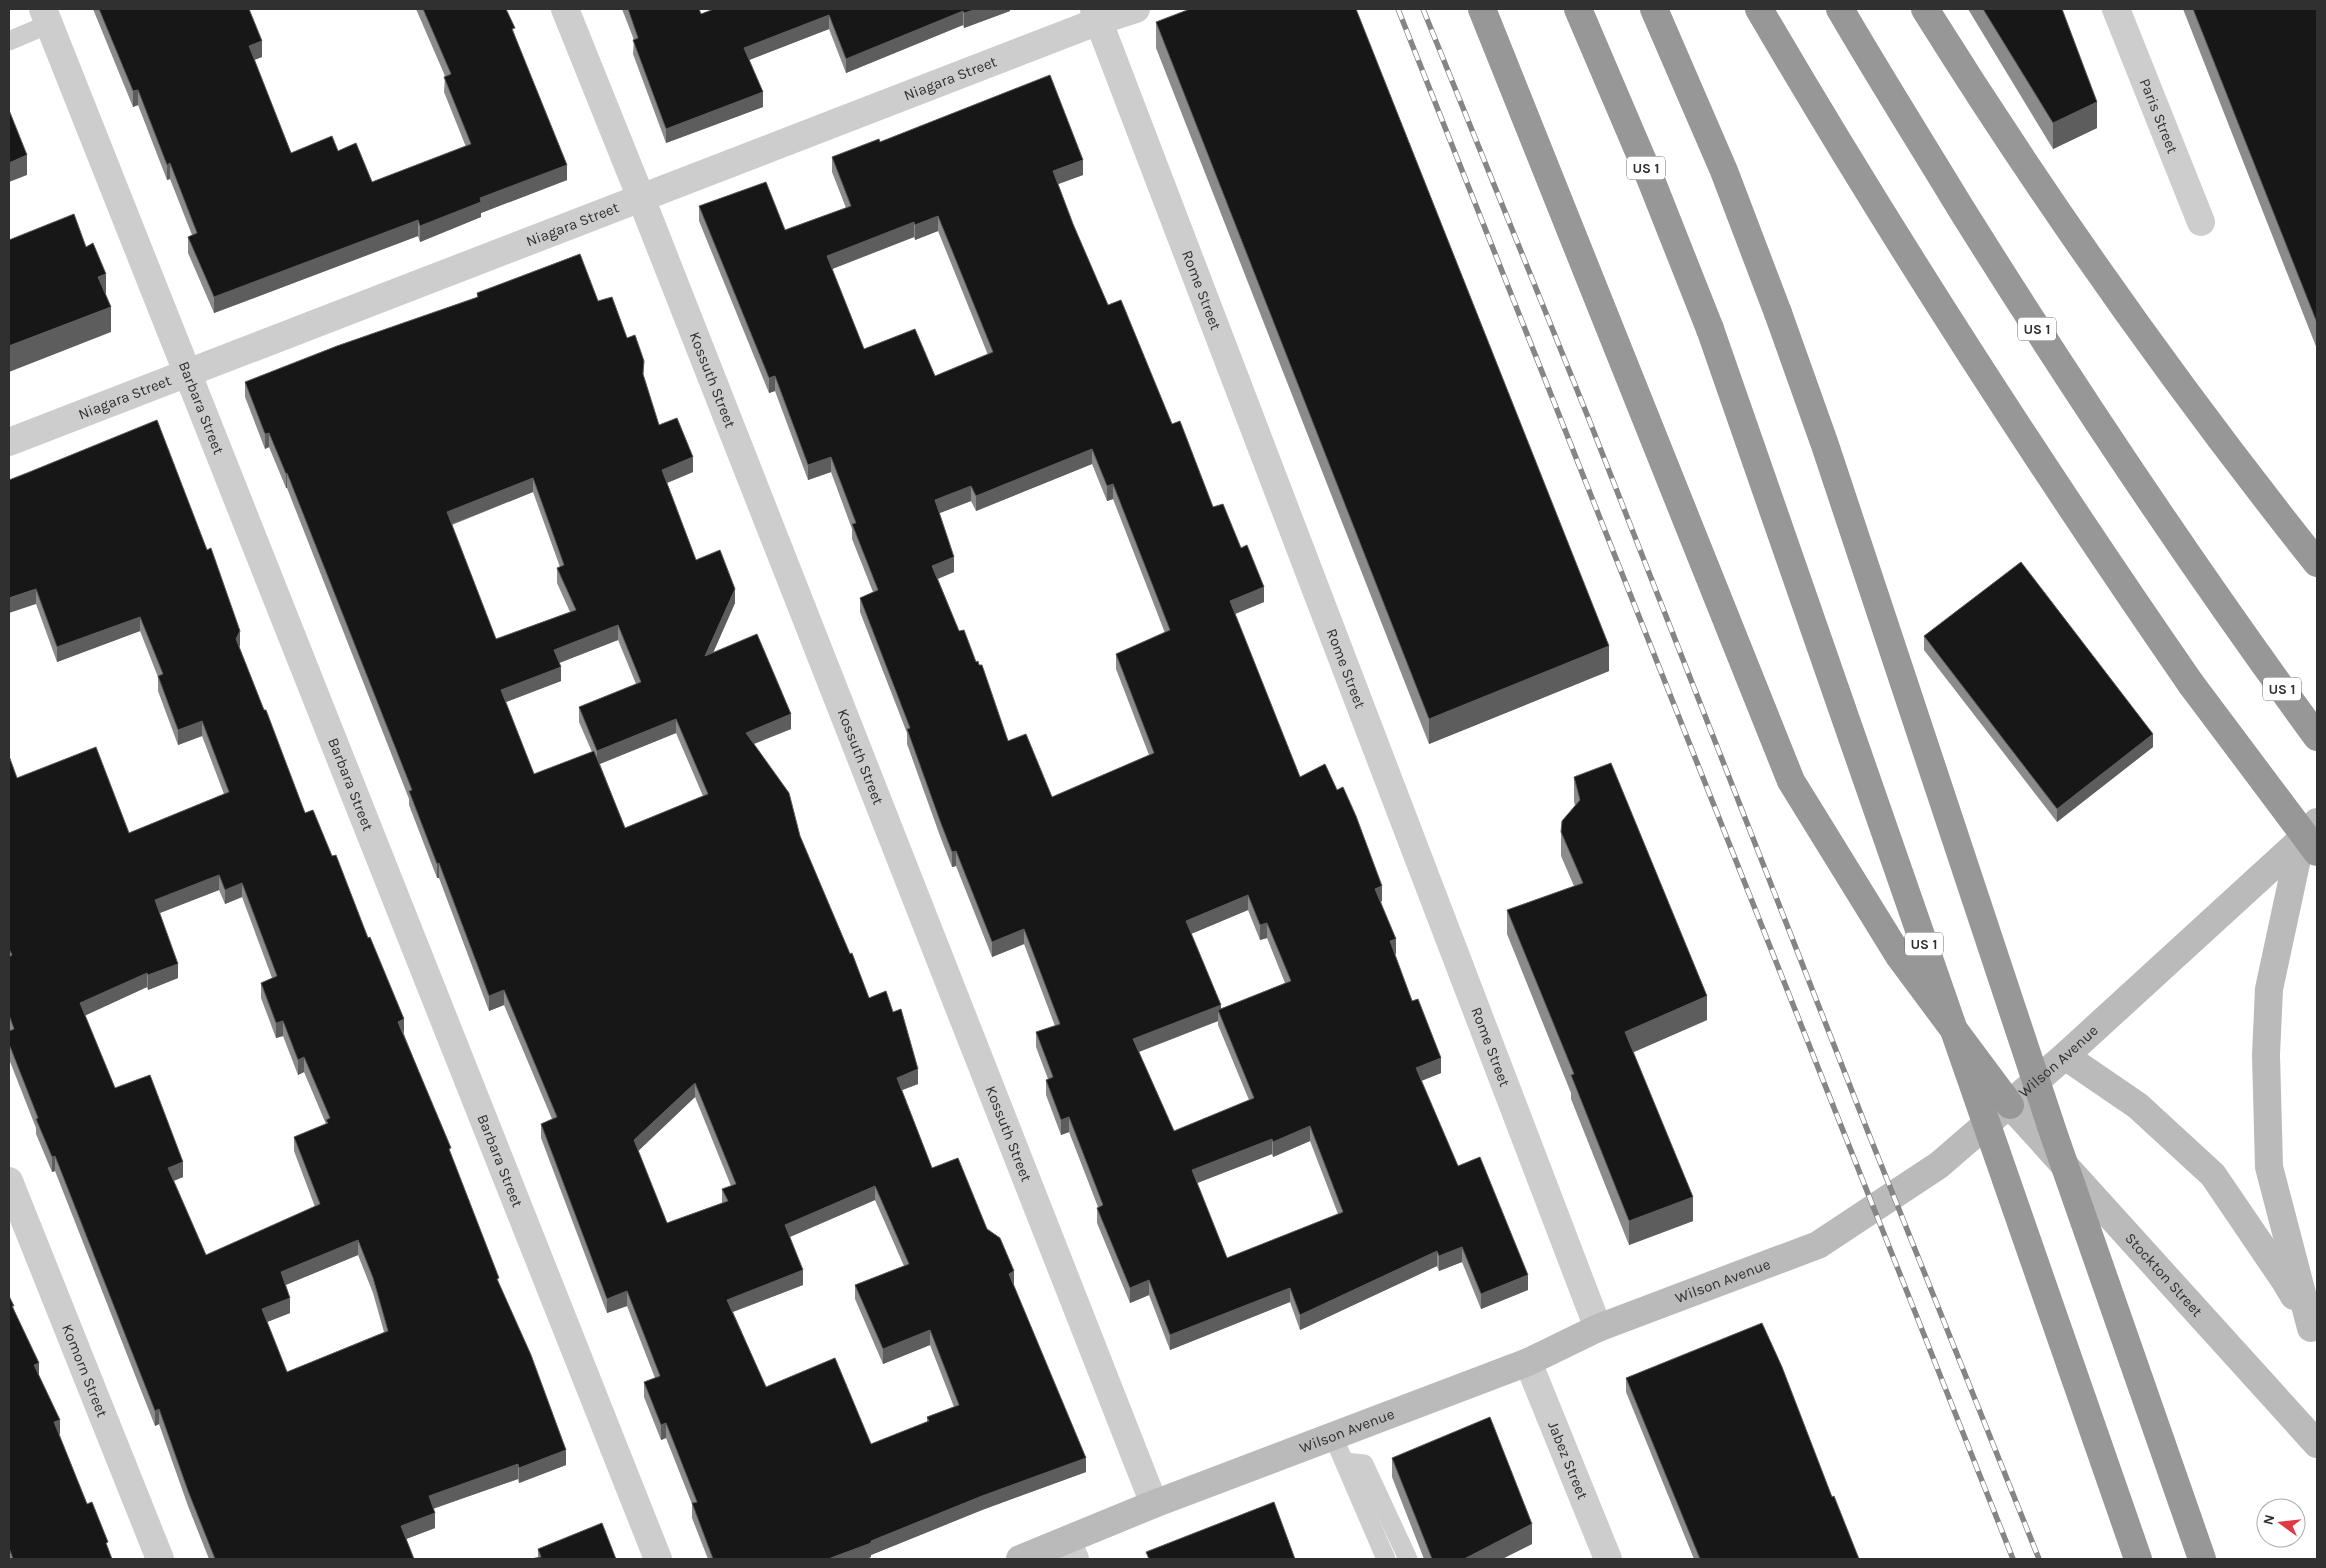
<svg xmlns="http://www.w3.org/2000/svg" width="2326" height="1568" viewBox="0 0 2326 1568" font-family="Karla,sans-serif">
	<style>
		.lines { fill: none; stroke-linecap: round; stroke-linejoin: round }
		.service { stroke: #cdcdcd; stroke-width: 19 }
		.minor { stroke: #cdcdcd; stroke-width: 28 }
		.secondary { stroke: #bababa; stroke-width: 28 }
		.motorway { stroke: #979797; stroke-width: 28 }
		.rail-casing { stroke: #858585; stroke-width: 5.5 }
		.rail { stroke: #fff; stroke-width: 4; stroke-dasharray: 11; stroke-linecap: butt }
		.motorway-bridge { stroke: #979797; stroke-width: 28 }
		.wall { fill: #8b8b8b; fill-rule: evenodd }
		.shaded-wall { fill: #5d5d5d }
		.building { fill: #171717; stroke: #5d5d5d; fill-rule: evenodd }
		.labels { text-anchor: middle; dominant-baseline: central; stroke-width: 5; stroke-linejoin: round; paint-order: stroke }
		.shield { fill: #fff; stroke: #6e6e6e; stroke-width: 1 }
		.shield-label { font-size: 14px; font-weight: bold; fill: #303030 }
		.street-label { font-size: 15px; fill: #303030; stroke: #fff }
	</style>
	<rect width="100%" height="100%" fill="#fff"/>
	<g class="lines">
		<g class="service">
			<path d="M9,41L49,24"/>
			<path d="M1333,1436L1386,1559"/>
			<path d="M1345,1462L1364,1464L1408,1559"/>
		</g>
		<g class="minor">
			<path id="s1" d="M43,9L658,1559"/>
			<path id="s2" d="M565,9L641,198L1154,1504"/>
			<path id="s3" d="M1094,9L1598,1328"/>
			<path id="s4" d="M2116,9L2201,222"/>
			<path id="s5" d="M9,442L1099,21L1136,9"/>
			<path id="s6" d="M9,1181L160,1559"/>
			<path id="s7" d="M1528,1362L1608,1559"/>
			<path d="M1067,1541L1075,1559"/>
		</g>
		<g class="secondary">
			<path d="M2301,840L2269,989L2266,1055L2269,1167L2311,1328"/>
			<path d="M2065,1056L2138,1106L2213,1175L2285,1281L2294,1296"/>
			<path id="s8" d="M2010,1105L2317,1444"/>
			<path id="s9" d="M1020,1559L1154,1504L1528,1362L1598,1328L1818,1245L1939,1165L2065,1056L2301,840L2317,822"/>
		</g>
		<g class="motorway">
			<path d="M1482,9L1791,781L1899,956L2010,1105"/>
			<path d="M1578,9L1651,180L1710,329"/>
			<path d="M1654,9L1724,171L1778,313"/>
			<path d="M1759,9C1894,240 2039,464 2191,684"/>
			<path d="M1840,9C1879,76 1920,141 1960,207C2073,388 2191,565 2317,737"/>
			<path d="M1925,9C2045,201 2176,386 2317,563"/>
		</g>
		<defs>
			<g id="rail">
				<path d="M1398,9L2013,1559"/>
				<path d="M1423,9L1588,417L1870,1137L2039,1559"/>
			</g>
		</defs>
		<use href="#rail" class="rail-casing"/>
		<use href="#rail" class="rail"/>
		<g class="motorway-bridge">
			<path d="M1778,313L1825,445L2054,1135L2202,1559"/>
			<path d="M1710,329L2138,1559"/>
			<path d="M2191,684L2317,852"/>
		</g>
	</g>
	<g class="wall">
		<path d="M93,9H249L262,57L254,60L291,153L338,151L372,182L466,147L444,92L445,76L416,9H506L515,36L567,180L481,213V217L420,242L418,236L214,313L188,253V237L192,235L170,179L167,180L138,105L133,107Z"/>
		<path d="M622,9H699L701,14L1010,9V11L964,28L963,25L846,73L829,29L749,60L763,107L666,143L633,54L634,40Z"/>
		<path d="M1968,9H2062L2097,128L2053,149Z"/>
		<path d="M2183,9H2317V349Z"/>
		<path d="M1156,22L1609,671L1429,744L1156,48Z"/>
		<path d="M880,142L1083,175L1058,184L1073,224L1108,305L1172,424L1213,507L1241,548L1264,602L1235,614L1300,777L1382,901L1381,902L1396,954H1394L1441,1073L1421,1081L1458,1166L1528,1290L1481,1309L1462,1262L1439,1271L1437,1266L1300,1330L1290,1302L1170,1350L1149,1295L1130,1303L1097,1223V1208L1098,1207L1069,1132L1061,1135L1046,1095V1080L1048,1079L1036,1047V1032L1055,1026L1024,944L992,957L956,866L952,867L940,836L907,744V733L860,612V598L873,592L852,539V529L831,472L808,480L775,391L769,393L699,221V206L785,230L846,208L832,172V157ZM938,231L988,355L935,376L864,349L832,269L914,237L915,240ZM1092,464L1107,501L1113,499L1165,633L1116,654V669L1149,755L1052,797L1008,741L979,665L976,662L959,631L938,579L954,572L939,513L971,501L976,511ZM1248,910L1260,940L1267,938L1285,983L1221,1009L1191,934ZM1218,1021V1025L1249,1100L1174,1131L1139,1052ZM1310,1141L1338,1214L1227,1258L1197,1183L1272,1154L1273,1157Z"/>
		<path d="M477,293L598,301L627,338L643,377L659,425L693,472L667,483L696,560L735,603L713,653L791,729L754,744L800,836L869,998L893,1012L918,1084L902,1090L932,1168L987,1229L1014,1286L1086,1472L982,1510L871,1555V1557L866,1559H708L692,1518V1504L666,1438L661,1440L644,1397V1382L655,1378L627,1306L607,1313L541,1138V1124L552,1119L504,1005L489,1011L439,878H437L409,805V799L287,488H286L269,447L265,449L245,397V382L477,298ZM533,492L560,567L557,568V583L570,612L496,639L452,525ZM618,640L636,684L579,707V722L592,752L534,774L506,702L561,681L559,663ZM676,733L703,796L625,828L600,764ZM695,1097L731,1186L722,1189V1203L667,1223L638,1151ZM875,1200L904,1266L855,1285V1299L883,1364L930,1345L954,1407L927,1417V1422L871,1444L766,1387L733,1312L803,1285L790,1237Z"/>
		<path d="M9,480L240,645L239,647L264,710L305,813L404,1034L451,1154L566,1465L519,1483L518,1479L433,1509L435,1528L406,1539L414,1559H209L188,1506L159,1424L155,1426L55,1171L52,1172L36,1134V1128L9,1059V756L17,778L129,833L224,794L202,736L178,745L158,691V677L140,631L57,662L36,604ZM219,890L225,904L242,897L272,978L261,983V998L276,1038L283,1036L298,1075L304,1072L326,1124L294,1137V1151L315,1207L206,1255L174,1181L183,1177L115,1088L85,1015L147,987L148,990L178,978L159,913ZM358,1255L373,1293L384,1332L287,1372L267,1322L290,1313L285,1285Z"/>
		<path d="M1924,636L2153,747L2057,822L1924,650Z"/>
		<path d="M1574,777L1707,1020L1633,1052L1693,1221L1629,1245L1571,1099V1093L1507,934V910L1574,886L1561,856V832L1575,806L1574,801Z"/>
		<path d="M9,1296L39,1376L60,1434H59L87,1504L112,1559H9Z"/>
		<path d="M1626,1378L1832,1497L1859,1559H1694L1626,1392Z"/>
		<path d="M1392,1458L1532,1544L1502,1559H1424L1392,1477Z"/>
		<path d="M538,1549L616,1559L538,1558Z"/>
	</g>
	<g class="shaded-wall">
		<path d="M977,9H1010V11L964,28V13Z"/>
		<path d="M963,11V25L846,73V59Z"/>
		<path d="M829,15V29L744,62V48Z"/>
		<path d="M262,41V57L249,62V46Z"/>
		<path d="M138,90V105L133,107V91Z"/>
		<path d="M763,92V107L666,143V129Z"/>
		<path d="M2097,102V128L2053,149V123Z"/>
		<path d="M27,155V175L9,182V163Z"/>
		<path d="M1083,160V175L1053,186V171Z"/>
		<path d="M170,163V179L167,180V165Z"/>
		<path d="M567,165V180L481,213V217L420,242V226L480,198Z"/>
		<path d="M938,216V231L915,240V225Z"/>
		<path d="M418,220V236L214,313V297Z"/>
		<path d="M914,222V237L827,271V256Z"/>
		<path d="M106,274V300L98,277Z"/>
		<path d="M111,307V332L9,372V346Z"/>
		<path d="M775,376V391L769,393V378Z"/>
		<path d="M269,433V447L265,449V434Z"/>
		<path d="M1092,449V464L976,511V496Z"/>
		<path d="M693,457V472L662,485V470Z"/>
		<path d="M831,457V472L808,480V465Z"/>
		<path d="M287,473V488H286V474Z"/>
		<path d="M533,478V492L447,526V512Z"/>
		<path d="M1113,484V499L1107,501V486Z"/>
		<path d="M971,486V501L935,515V500Z"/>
		<path d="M954,557V572L932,581V566Z"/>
		<path d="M1264,587V602L1230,616V601Z"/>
		<path d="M36,589V604L9,613V598Z"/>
		<path d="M735,589V603L705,671V656Z"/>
		<path d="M140,617V631L57,662V647Z"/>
		<path d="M618,625V640L554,665V650Z"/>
		<path d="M240,631V645L236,654V639Z"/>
		<path d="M1609,646V671L1429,744V719Z"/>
		<path d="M561,667V681L501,704V690Z"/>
		<path d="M791,714V729L746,747V733Z"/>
		<path d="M676,719V733L597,765V751Z"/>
		<path d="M202,721V736L178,745V730Z"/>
		<path d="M2153,734V747L2057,822V809Z"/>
		<path d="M956,851V866L952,867V852Z"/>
		<path d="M439,863V878H437V864Z"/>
		<path d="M219,875V890L155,915V900Z"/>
		<path d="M242,883V897L225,904V890Z"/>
		<path d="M1382,886V901L1375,904V889Z"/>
		<path d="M1248,895V910L1186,936V921Z"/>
		<path d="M1267,923V938L1260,940V925Z"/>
		<path d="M1024,929V944L992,957V942Z"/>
		<path d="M1396,939V954L1390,956V941Z"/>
		<path d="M178,964V978L148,990V975Z"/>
		<path d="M147,973V987L80,1018V1003Z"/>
		<path d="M504,990V1005L489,1011V996Z"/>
		<path d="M1707,996V1020L1625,1056V1032Z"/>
		<path d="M1221,1005V1018L1218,1010V1021L1133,1054V1039Z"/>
		<path d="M404,1019V1034L398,1022Z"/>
		<path d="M283,1021V1036L276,1038V1023Z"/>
		<path d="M304,1057V1072L298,1075V1060Z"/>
		<path d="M1441,1058V1073L1416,1083V1068Z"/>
		<path d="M918,1069V1084L897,1092V1078Z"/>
		<path d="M695,1083V1097L634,1155V1140Z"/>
		<path d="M1069,1117V1132L1061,1135V1120Z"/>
		<path d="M1310,1126V1141L1273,1157V1142Z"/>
		<path d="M1272,1139V1154L1192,1185V1170Z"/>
		<path d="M55,1156V1171L52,1172V1157Z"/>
		<path d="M183,1162V1177L168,1183V1168Z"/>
		<path d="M875,1186V1200L785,1239V1225Z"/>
		<path d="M1693,1197V1221L1629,1245V1221Z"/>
		<path d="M358,1240V1255L281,1287V1272Z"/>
		<path d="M1462,1247V1262L1439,1271V1256Z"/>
		<path d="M1437,1251V1266L1300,1330V1315Z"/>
		<path d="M803,1270V1285L727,1314V1300Z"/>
		<path d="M1014,1271V1286L1009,1274Z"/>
		<path d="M1528,1275V1290L1481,1309V1294Z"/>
		<path d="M1149,1280V1295L1130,1303V1288Z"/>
		<path d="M1290,1288V1302L1170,1350V1335Z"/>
		<path d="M627,1291V1306L607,1313V1299Z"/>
		<path d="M290,1298V1313L262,1324V1309Z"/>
		<path d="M930,1330V1345L883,1364V1349Z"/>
		<path d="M39,1363V1376L34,1365Z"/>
		<path d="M159,1409V1424L155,1426V1411Z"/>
		<path d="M60,1420V1434L54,1436V1422Z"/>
		<path d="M666,1423V1438L661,1440V1425Z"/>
		<path d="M566,1450V1465L519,1483V1468Z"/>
		<path d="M1086,1458V1472L982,1510L871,1555V1557L866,1559H828L871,1541L982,1496Z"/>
		<path d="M518,1464V1479L429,1510V1496Z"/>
		<path d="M435,1513V1528L401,1541V1526Z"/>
		<path d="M1532,1524V1544L1502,1559H1464Z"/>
	</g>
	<g class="building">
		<path d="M99,9H249L262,41L249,46L291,153L332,136L338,151L356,143L372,182L471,144L444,77L451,74L423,9H506L515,28L512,29L567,165L480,198L481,202L420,226L418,220L214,297L188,237L197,233L170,163L167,165L138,90L133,91Z"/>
		<path d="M628,9H699L701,14L714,9H977L964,13L963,11L846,59L829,15L744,48L763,92L666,129L633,40L638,38Z"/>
		<path d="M1190,9H1356L1609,646L1429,719L1156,22Z"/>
		<path d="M1983,9H2062L2097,102L2053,123Z"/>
		<path d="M2193,9H2317V323Z"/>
		<path d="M1050,75L1083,160L1053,171L1073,224L1108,305L1121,300L1172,424L1180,421L1213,507L1223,504L1241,548L1247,545L1264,587L1230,601L1300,777L1325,764L1337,790L1343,787L1356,816L1382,886L1375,889L1396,939L1390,941L1412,1001L1418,999L1441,1058L1416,1068L1458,1166L1480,1157L1528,1275L1481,1294L1462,1247L1439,1256L1437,1251L1300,1315L1290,1288L1170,1335L1149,1280L1130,1288L1097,1208L1103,1205L1069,1117L1061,1120L1046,1080L1053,1077L1036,1032L1060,1024L1024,929L992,942L956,851L952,852L940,821L907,729L910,728L860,598L878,590L852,524L856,523L831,457L808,465L775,376L769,378L699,206L766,182L785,230L851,206L832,157L879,139L880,142ZM938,216L993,352L935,376L915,329L864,349L827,256L914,222L915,225ZM1092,449L1107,486L1113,484L1170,630L1116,654L1154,753L1052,797L1026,734L1008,741L982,665H979L978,661L976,662L964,630L959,631L932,566L954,557L935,500L971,486L976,496ZM1248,895L1260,925L1267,923L1291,981L1218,1010L1254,1098L1174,1131L1133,1039L1221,1005L1186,921ZM1310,1126L1343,1212L1227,1258L1192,1170L1272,1139L1273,1142Z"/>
		<path d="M9,110L27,155L9,163Z"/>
		<path d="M74,214L86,247L93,243L106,274L98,277L111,307L9,346V240Z"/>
		<path d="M580,254L598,301L612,297L627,338L635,335L644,361L643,374L659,425L677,418L693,457L662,470L696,560L720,550L735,589L705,656L757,634L791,714L746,733L789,793L800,836L850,954L852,953L869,998L886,991L893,1012L901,1009L918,1069L897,1078L932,1168L958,1158L987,1229L1000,1238L1014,1271L1009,1274L1086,1458L982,1496L871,1541V1543L828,1559H713L692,1503L697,1502L666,1423L661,1425L644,1382L660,1376L627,1291L607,1299L541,1124L557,1117L504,990L489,996L439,863L437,864L409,791L412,790L287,473L286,474L269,433L265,434L245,382L337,346L478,297L477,293ZM533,478L564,565L557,568L576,610L496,639L447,512ZM618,625L641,682L579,707L597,751L676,719L708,794L625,828L594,751L534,774L501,690L561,667L554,650ZM695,1083L736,1184L722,1189L728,1201L667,1223L634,1140ZM875,1186L909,1264L855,1285L883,1349L930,1330L959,1405L927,1417L929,1421L871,1444L835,1358L766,1387L727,1300L803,1270L785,1225Z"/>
		<path d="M157,420L207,550L211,548L240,631L236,639L264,710H266L305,813L313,810L332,856L336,855L368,938L370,937L404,1019L398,1022L451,1148L449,1149L499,1278L497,1279L531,1355L566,1450L519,1468L518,1464L429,1496L435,1513L401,1526L414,1559H215L188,1491L159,1409L155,1411L55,1156L52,1157L36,1119L38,1118L9,1044V1031L14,1029L9,1015V957L12,955L9,949V756L17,778L96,747L129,833L229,792L202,721L178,730L158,676L163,674L140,617L57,647L36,589L9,598V480L27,473ZM219,875L225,890L242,883L277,976L261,983L276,1023L283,1021L298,1060L304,1057L330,1118L326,1120L328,1123L294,1137L320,1204L206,1255L168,1168L183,1162L150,1075L115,1088L80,1003L147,973L148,975L178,964L155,900ZM358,1240L373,1278L388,1331L287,1372L262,1309L290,1298L281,1272Z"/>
		<path d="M2021,562L2153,734L2057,809L1924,636Z"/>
		<path d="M1611,763L1707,996L1625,1032L1693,1197L1629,1221L1571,1075L1574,1074L1507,910L1583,883L1561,832L1562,821L1580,800L1574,777Z"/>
		<path d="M9,1296L14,1306H12L39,1363L34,1365L60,1420L54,1422L87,1504L92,1502L108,1542L106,1543L112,1559H13L9,1548Z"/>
		<path d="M1762,1323L1782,1367L1832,1497L1834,1496L1859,1559H1700L1626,1378Z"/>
		<path d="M1490,1417L1532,1524L1464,1559H1432L1392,1458Z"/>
		<path d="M1274,1502L1295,1559H1149L1146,1552Z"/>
		<path d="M602,1523L616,1559H531L541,1557L538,1549Z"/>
	</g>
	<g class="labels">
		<g class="shield">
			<rect x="1627" y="156.5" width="38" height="23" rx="4"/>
			<rect x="2018" y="317.5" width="38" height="23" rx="4"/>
			<rect x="2263" y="677.5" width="38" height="23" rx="4"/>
			<rect x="1905" y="932.5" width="38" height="23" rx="4"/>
		</g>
		<g class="shield-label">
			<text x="1646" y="168">US 1</text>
			<text x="2037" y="329">US 1</text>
			<text x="2282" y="689">US 1</text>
			<text x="1924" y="944">US 1</text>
		</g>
		<g class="street-label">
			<text stroke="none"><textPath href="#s5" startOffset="1009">Niagara Street</textPath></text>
			<text stroke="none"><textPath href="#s4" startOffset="115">Paris Street</textPath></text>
			<text stroke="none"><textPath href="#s5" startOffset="604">Niagara Street</textPath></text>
			<text stroke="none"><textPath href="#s3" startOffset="301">Rome Street</textPath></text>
			<text stroke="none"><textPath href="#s2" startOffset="399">Kossuth Street</textPath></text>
			<text stroke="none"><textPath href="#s5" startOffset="124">Niagara Street</textPath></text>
			<text stroke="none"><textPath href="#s1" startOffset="429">Barbara Street</textPath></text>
			<text stroke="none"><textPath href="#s3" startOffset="706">Rome Street</textPath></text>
			<text stroke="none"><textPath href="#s2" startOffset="804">Kossuth Street</textPath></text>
			<text stroke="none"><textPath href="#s1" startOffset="834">Barbara Street</textPath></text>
			<text stroke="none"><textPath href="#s3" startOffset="1111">Rome Street</textPath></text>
			<text stroke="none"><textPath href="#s9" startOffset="1161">Wilson Avenue</textPath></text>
			<text stroke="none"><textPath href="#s2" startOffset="1209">Kossuth Street</textPath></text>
			<text stroke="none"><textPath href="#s1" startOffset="1239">Barbara Street</textPath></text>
			<text stroke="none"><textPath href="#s8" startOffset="229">Stockton Street</textPath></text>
			<text stroke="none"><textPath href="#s9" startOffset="756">Wilson Avenue</textPath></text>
			<text stroke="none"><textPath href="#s6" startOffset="204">Komorn Street</textPath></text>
			<text stroke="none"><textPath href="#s9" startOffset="351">Wilson Avenue</textPath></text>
			<text stroke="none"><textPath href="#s7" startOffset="106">Jabez Street</textPath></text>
		</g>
	</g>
	<rect width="2326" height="1568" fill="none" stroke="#303030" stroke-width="20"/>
	<g transform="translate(2281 1523) rotate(285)"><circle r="24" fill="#ffffff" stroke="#acacac"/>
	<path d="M0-4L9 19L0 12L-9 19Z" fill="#e13944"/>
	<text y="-8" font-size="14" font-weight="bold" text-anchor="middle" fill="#303030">N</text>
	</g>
</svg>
